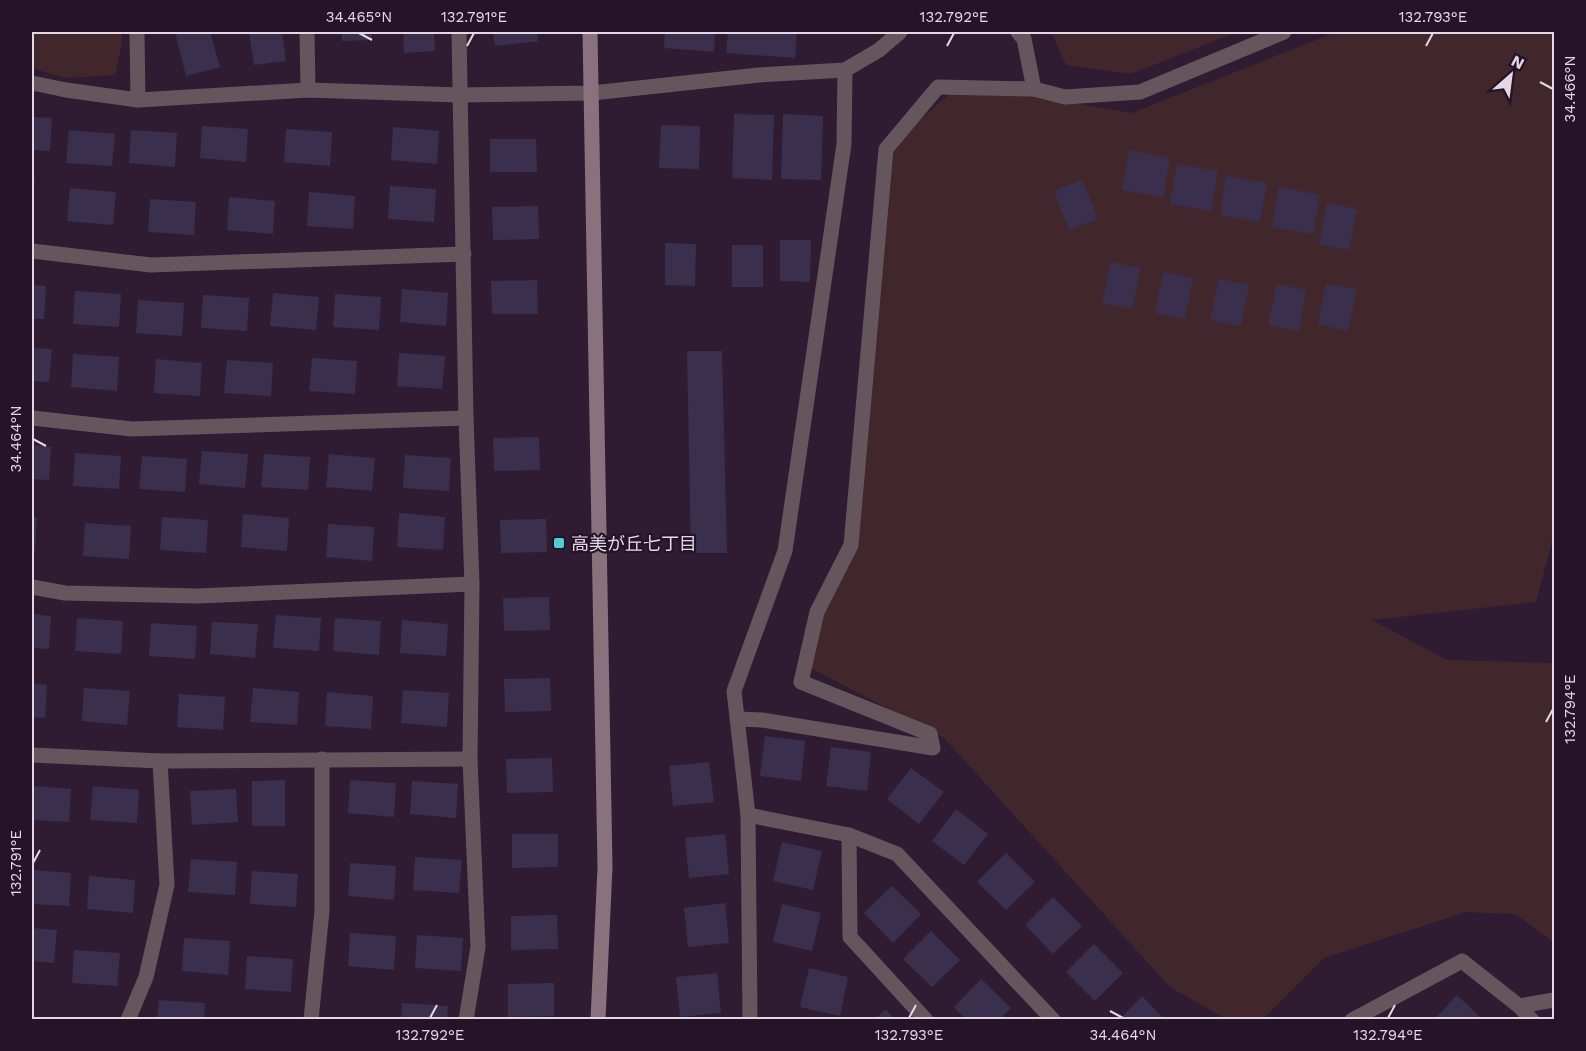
<svg xmlns="http://www.w3.org/2000/svg" width="1586" height="1051" viewBox="0 0 1586 1051" font-family="'Work Sans','Noto Sans JP',sans-serif">
	<style>
		.green { fill: #41272b }
		.building { fill: #3a304e }
		.lines { fill: none; stroke-linecap: round; stroke-linejoin: round }
		.street { stroke: #65565e; stroke-width: 15 }
		.secondary { stroke: #8a717e; stroke-width: 15 }
		.ticks { fill: none; stroke: #e4d7e5; stroke-width: 2 }
		.poi-dot { fill: #52cbd9; stroke: #251328; stroke-width: 2 }
		.labels { text-anchor: middle; dominant-baseline: central; stroke-width: 4.5; stroke-linejoin: round; paint-order: stroke }
		.poi-label { font-size: 18px; fill: #e4d7e5; stroke: #251328; text-anchor: start }
		.neatline { fill: none; stroke: #e4d7e5; stroke-width: 2 }
		.ticks-label { font-size: 15px; text-anchor: middle; fill: #e4d7e5 }
	</style>
	<rect width="100%" height="100%" fill="#2f1c32"/>
	<g class="green">
		<path d="M32,32H122V42L115,75L65,78L32,68Z"/>
		<path d="M1051,32H1237L1131,74L1066,65Z"/>
		<path d="M1336,32H1554V534L1536,602L1372,620L1447,660L1554,663V941L1553,942L1515,914L1466,912L1324,958L1263,1019H1226L1170,987L944,738L805,665L845,542L885,152L961,83L1132,113Z"/>
	</g>
	<g class="building">
		<path d="M175,32H210L220,67L186,76Z"/>
		<path d="M249,32H282L286,61L254,65Z"/>
		<path d="M342,32H372V40L342,41Z"/>
		<path d="M403,32H434L435,51L404,53Z"/>
		<path d="M493,32H537L538,41L495,46Z"/>
		<path d="M665,32H715L714,52L664,48Z"/>
		<path d="M728,32H797L795,58L726,53Z"/>
		<path d="M734,114L774,115L772,180L732,178Z"/>
		<path d="M783,114L823,116L821,180L781,179Z"/>
		<path d="M32,117L52,118L50,151L32,150Z"/>
		<path d="M661,125L700,126L699,169L659,168Z"/>
		<path d="M202,126L248,129L246,162L200,158Z"/>
		<path d="M393,127L439,131L437,164L391,160Z"/>
		<path d="M286,129L332,132L330,166L284,162Z"/>
		<path d="M69,130L115,134L112,166L66,163Z"/>
		<path d="M131,130L177,133L175,167L129,163Z"/>
		<path d="M490,139H536L537,172H490Z"/>
		<path d="M1129,150L1170,158L1163,197L1122,190Z"/>
		<path d="M1177,164L1218,171L1211,211L1170,204Z"/>
		<path d="M1226,176L1267,183L1260,222L1220,215Z"/>
		<path d="M32,178H35L33,195L32,194Z"/>
		<path d="M1082,180L1098,219L1069,230L1054,191Z"/>
		<path d="M390,186L436,189L434,222L388,219Z"/>
		<path d="M1279,187L1320,195L1313,234L1272,227Z"/>
		<path d="M70,188L116,192L113,225L67,221Z"/>
		<path d="M309,192L355,196L353,229L307,226Z"/>
		<path d="M229,197L275,201L273,234L227,230Z"/>
		<path d="M150,199L196,202L194,235L148,232Z"/>
		<path d="M1327,203L1357,209L1349,250L1319,244Z"/>
		<path d="M538,206L539,239L493,240L492,207Z"/>
		<path d="M780,240H811L810,282L780,281Z"/>
		<path d="M665,243L696,244L695,286L665,285Z"/>
		<rect x="732" y="245" width="31" height="42"/>
		<path d="M1111,262L1141,268L1132,309L1102,303Z"/>
		<path d="M1163,272L1193,278L1185,319L1155,313Z"/>
		<path d="M1219,279L1249,285L1241,326L1210,320Z"/>
		<path d="M537,280L538,314H492L491,281Z"/>
		<path d="M1277,284L1306,290L1299,331L1268,325Z"/>
		<path d="M1326,284L1357,289L1348,331L1318,324Z"/>
		<path d="M32,285L46,286L44,319H32Z"/>
		<path d="M402,289L448,293L446,326L400,322Z"/>
		<path d="M75,291L121,294L119,327L73,324Z"/>
		<path d="M273,293L319,297L316,330L270,326Z"/>
		<path d="M335,294L381,297L379,330L333,327Z"/>
		<path d="M203,295L249,298L247,331L201,328Z"/>
		<path d="M138,300L184,303L182,336L136,333Z"/>
		<path d="M32,348L52,349L49,382L32,381Z"/>
		<path d="M687,351H722L727,553H691Z"/>
		<path d="M399,353L445,356L442,389L397,386Z"/>
		<path d="M73,354L119,357L117,391L71,387Z"/>
		<path d="M312,358L357,361L355,394L309,391Z"/>
		<path d="M156,359L202,363L200,396L154,393Z"/>
		<path d="M227,360L273,363L271,396L224,393Z"/>
		<path d="M539,437L540,470L494,471L493,438Z"/>
		<path d="M32,445L51,447L49,480L32,479Z"/>
		<path d="M202,451L248,454L245,488L199,484Z"/>
		<path d="M75,453L121,456L119,489L73,486Z"/>
		<path d="M264,454L310,457L308,490L261,487Z"/>
		<path d="M329,454L375,458L372,491L326,487Z"/>
		<path d="M405,455L451,458L449,491L403,488Z"/>
		<path d="M142,456L187,459L185,492L139,489Z"/>
		<path d="M399,513L445,517L443,550L397,547Z"/>
		<path d="M243,514L289,518L287,551L241,547Z"/>
		<path d="M32,517L37,518L35,551L32,550Z"/>
		<path d="M162,517L208,520L206,553L160,550Z"/>
		<path d="M546,519L547,552L501,553L500,520Z"/>
		<path d="M85,523L131,526L129,559L83,556Z"/>
		<path d="M328,524L374,527L372,561L326,557Z"/>
		<path d="M549,597L550,630L504,631L503,598Z"/>
		<path d="M32,614L51,616L49,649L32,648Z"/>
		<path d="M276,615L321,618L319,651L273,648Z"/>
		<path d="M77,618L123,621L121,654L75,651Z"/>
		<path d="M335,618L381,621L379,655L333,651Z"/>
		<path d="M402,620L448,624L446,656L400,653Z"/>
		<path d="M212,622L258,624L255,658L210,654Z"/>
		<path d="M151,623L197,626L195,659L149,656Z"/>
		<path d="M550,678L551,711L505,712L504,679Z"/>
		<path d="M32,683L47,685L45,718L32,717Z"/>
		<path d="M84,688L130,691L127,725L82,721Z"/>
		<path d="M253,688L299,692L297,725L250,722Z"/>
		<path d="M403,690L449,693L447,727L401,723Z"/>
		<path d="M327,692L373,696L371,729L325,726Z"/>
		<path d="M179,694L225,697L223,730L177,727Z"/>
		<path d="M765,736L805,741L801,781L760,776Z"/>
		<path d="M831,747L871,752L867,791L826,786Z"/>
		<path d="M552,758L553,792L507,793L506,759Z"/>
		<path d="M709,762L714,802L673,806L669,766Z"/>
		<path d="M911,768L944,792L919,824L887,799Z"/>
		<path d="M285,780V826H252V781Z"/>
		<path d="M350,780L396,783L394,817L348,813Z"/>
		<path d="M412,781L458,784L456,818L410,814Z"/>
		<path d="M32,786L71,789L69,822L32,820Z"/>
		<path d="M93,786L139,790L137,823L90,820Z"/>
		<path d="M236,789L238,822L192,825L190,791Z"/>
		<path d="M956,809L988,834L964,865L932,841Z"/>
		<path d="M512,834H558V867L512,868Z"/>
		<path d="M725,834L729,874L689,878L685,838Z"/>
		<path d="M782,842L822,851L813,890L773,881Z"/>
		<path d="M1006,853L1035,882L1006,910L977,882Z"/>
		<path d="M415,857L462,860L459,893L413,890Z"/>
		<path d="M191,859L237,862L235,895L188,892Z"/>
		<path d="M350,863L396,866L394,900L348,896Z"/>
		<path d="M32,870L71,873L69,906L32,904Z"/>
		<path d="M252,871L298,874L296,907L250,904Z"/>
		<path d="M89,876L135,880L133,913L87,909Z"/>
		<path d="M892,886L921,914L893,943L864,913Z"/>
		<path d="M1053,897L1082,926L1053,954L1025,925Z"/>
		<path d="M725,903L729,943L688,947L684,908Z"/>
		<path d="M782,904L821,913L812,951L773,942Z"/>
		<path d="M557,915L558,949L511,950V916Z"/>
		<path d="M32,928L57,930L54,963L32,961Z"/>
		<path d="M931,931L960,960L932,987L903,959Z"/>
		<path d="M350,933L396,936L394,970L348,966Z"/>
		<path d="M417,935L463,938L461,971L415,968Z"/>
		<path d="M184,938L230,941L228,975L182,971Z"/>
		<path d="M1094,944L1123,973L1095,1001L1066,972Z"/>
		<path d="M74,950L120,953L117,986L72,983Z"/>
		<path d="M247,956L293,959L291,992L245,989Z"/>
		<path d="M809,968L848,977L840,1016L800,1007Z"/>
		<path d="M717,973L721,1013L680,1017L676,977Z"/>
		<path d="M981,979L1011,1008L999,1020H966L954,1007Z"/>
		<path d="M554,983V1016L508,1017V984Z"/>
		<path d="M1457,995L1483,1020H1434Z"/>
		<path d="M1142,996L1165,1020H1119Z"/>
		<path d="M159,1000L205,1003L204,1020H157Z"/>
		<path d="M402,1003L448,1006L447,1020H401Z"/>
		<path d="M886,1009L895,1020H874Z"/>
	</g>
	<g class="lines">
		<g class="street">
			<path d="M137,32L138,100"/>
			<path d="M307,32L308,90"/>
			<path d="M459,32L466,418L472,584L470,759L478,947L466,1020"/>
			<path d="M1018,32L1024,39L1034,89L1065,97L1140,92L1284,32"/>
			<path d="M32,83L66,90L138,100L308,90L460,95L592,93L759,75L845,70L879,50L900,32"/>
			<path d="M32,251L151,265L464,254"/>
			<path d="M32,418L132,429L466,418"/>
			<path d="M32,587L65,593L198,596L472,584"/>
			<path d="M738,719L762,720L933,748L930,734L801,682L817,612L851,545L886,149L938,87L1034,89"/>
			<path d="M32,755L160,761L470,759"/>
			<path d="M748,815L849,835L897,854L1053,1020"/>
			<path d="M849,835L850,937L926,1020"/>
			<path d="M1519,1006L1554,1000"/>
			<path d="M128,1020L146,977L167,885L160,761"/>
			<path d="M311,1020L322,911V759"/>
			<path d="M750,1020L748,815L734,691L785,551L844,144L845,70"/>
			<path d="M1352,1020L1462,961L1519,1006L1532,1020"/>
		</g>
		<path class="secondary" d="M590,32L605,867L598,1020"/>
	</g>
	<path class="ticks" d="M359,33L372,40M467,46L474,33M947,46L954,33M1426,46L1433,33M1540,82L1553,89M33,439L46,446M1546,722L1553,709M33,863L40,850M1110,1011L1123,1018M430,1018L437,1005M909,1018L916,1005M1388,1018L1395,1005"/>
	<rect class="poi-dot" x="553" y="537" width="12" height="12" rx="3"/>
	<g class="labels">
		<g class="poi-label">
			<text x="571" y="543">高美が丘七丁目</text>
		</g>
	</g>
	<rect width="1586" height="1051" fill="none" stroke="#251328" stroke-width="66"/>
	<g transform="translate(1511 75) rotate(28)" stroke="#251328" stroke-width="4.5" paint-order="stroke">
	<path d="M0-4.5L10 22L0 15L-10 22Z" fill="#e4d7e5"/>
	<text y="-9" font-size="16" font-weight="bold" text-anchor="middle" fill="#e4d7e5">N</text>
	</g>
	<rect x="33" y="33" width="1520" height="985" class="neatline"/>
	<g class="ticks-label">
		<text x="359" y="22">34.465°N</text>
		<text x="474" y="22">132.791°E</text>
		<text x="954" y="22">132.792°E</text>
		<text x="1433" y="22">132.793°E</text>
		<text transform="translate(1570 89) rotate(-90)" y="5">34.466°N</text>
		<text transform="translate(16 439) rotate(-90)" y="5">34.464°N</text>
		<text transform="translate(1570 709) rotate(-90)" y="5">132.794°E</text>
		<text transform="translate(16 863) rotate(-90)" y="5">132.791°E</text>
		<text x="430" y="1040">132.792°E</text>
		<text x="909" y="1040">132.793°E</text>
		<text x="1123" y="1040">34.464°N</text>
		<text x="1388" y="1040">132.794°E</text>
	</g>
</svg>
